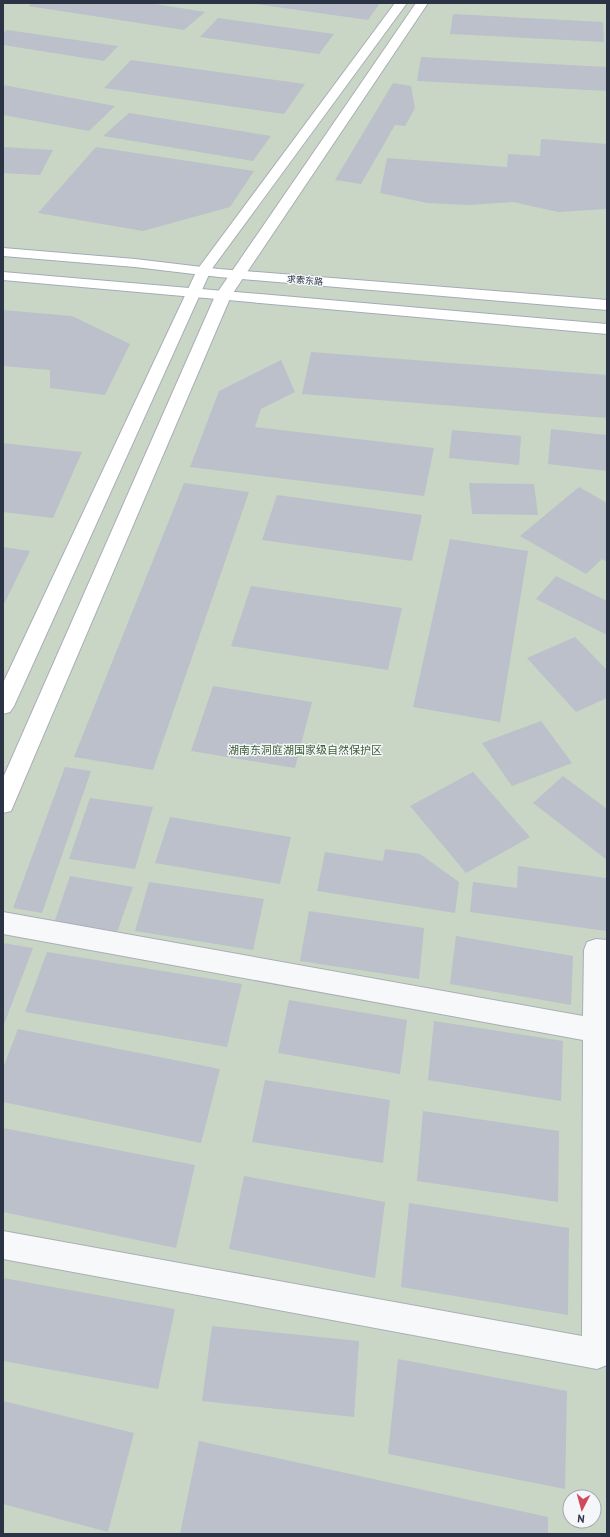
<svg xmlns="http://www.w3.org/2000/svg" width="610" height="1537" viewBox="0 0 610 1537" font-family="'PT Sans','Noto Sans SC',sans-serif">
	<style>
		.green { fill: #c9d6c5; fill-rule: evenodd }
		.building { fill: #bbc0ca }
		.lines { fill: none; stroke-linecap: round; stroke-linejoin: round }
		.street-casing { stroke: #a9aeb7; stroke-width: 2 }
		.secondary-casing { stroke: #a9aeb7; stroke-width: 2 }
		.primary-casing { stroke: #a3abb8; stroke-width: 2 }
		.street { fill: #f7f8fa; fill-rule: evenodd }
		.secondary { fill: #fff; fill-rule: evenodd }
		.primary { fill: #fff; fill-rule: evenodd }
		.labels { text-anchor: middle; dominant-baseline: central; stroke-width: 3; stroke-linejoin: round; paint-order: stroke }
		.far-street-label { font-size: 9px; fill: #2b3445; stroke: #f4f6f9 }
		.park-label { font-size: 11px; fill: #3f6138; stroke: #f4f6f9 }
	</style>
	<rect width="100%" height="100%" fill="#e4e7ec"/>
	<path class="green" d="M3,3H607V1534H3ZM570,1497H594V1521H570Z"/>
	<g class="building">
		<path d="M32,3H149L205,12L184,30L28,6Z"/>
		<path d="M248,3H380L368,20Z"/>
		<path d="M453,14L603,22L604,42L450,34Z"/>
		<path d="M218,18L334,34L319,54L200,37Z"/>
		<path d="M7,30L118,46L104,61L3,45V33Z"/>
		<path d="M421,57L607,67V91L417,81Z"/>
		<path d="M131,60L305,84L284,114L104,88Z"/>
		<path d="M393,83L411,86L415,108L405,126L395,125L361,184L335,180Z"/>
		<path d="M3,85L115,106L89,131L3,115Z"/>
		<path d="M129,113L271,136L253,161L103,136Z"/>
		<path d="M541,139L607,144V209L558,212L513,202L469,205L427,203L380,193L387,158L507,167L508,154L540,156Z"/>
		<path d="M3,147L53,150L40,175L3,173Z"/>
		<path d="M96,147L254,171L230,207L143,231L38,213Z"/>
		<path d="M3,310L72,316L130,344L105,395L50,388V370L3,366Z"/>
		<path d="M311,352L607,375V418L302,394Z"/>
		<path d="M281,360L295,392L261,409L255,427L434,448L424,496L190,467L219,391Z"/>
		<path d="M551,429L607,435V471L548,464Z"/>
		<path d="M452,430L521,436L519,465L449,458Z"/>
		<path d="M3,443L82,452L53,518L3,512Z"/>
		<path d="M184,483L249,492L153,770L74,757Z"/>
		<path d="M469,483L534,484L538,515L472,514Z"/>
		<path d="M579,487L607,503V562L602,559L586,574L520,536Z"/>
		<path d="M277,495L422,515L412,561L262,540Z"/>
		<path d="M450,539L528,551L500,722L413,707Z"/>
		<path d="M3,547L30,551L3,606Z"/>
		<path d="M556,576L607,601V635L536,599Z"/>
		<path d="M251,586L402,608L388,670L231,646Z"/>
		<path d="M575,637L607,670V698L576,712L527,658Z"/>
		<path d="M213,686L312,702L295,768L191,751Z"/>
		<path d="M541,721L572,763L512,786L482,743Z"/>
		<path d="M65,767L91,771L42,913L13,908Z"/>
		<path d="M473,772L530,837L466,873L410,806Z"/>
		<path d="M563,776L607,809V860L533,803Z"/>
		<path d="M90,798L153,807L135,869L69,859Z"/>
		<path d="M170,817L291,837L280,884L155,863Z"/>
		<path d="M385,849L420,854L459,882L455,913L317,891L325,852L383,861Z"/>
		<path d="M518,866L606,878V931L470,912L473,882L517,888Z"/>
		<path d="M70,876L133,887L116,935L54,923Z"/>
		<path d="M149,882L264,899L253,950L135,931Z"/>
		<path d="M309,911L424,928L419,979L300,961Z"/>
		<path d="M456,936L573,956L571,1005L450,984Z"/>
		<path d="M3,943L33,948L3,1027Z"/>
		<path d="M47,952L242,984L227,1047L25,1012Z"/>
		<path d="M289,1000L407,1020L400,1074L278,1053Z"/>
		<path d="M434,1021L563,1041L561,1101L428,1080Z"/>
		<path d="M18,1029L220,1069L201,1143L3,1102V1068Z"/>
		<path d="M265,1080L390,1100L383,1163L252,1142Z"/>
		<path d="M423,1111L559,1131L558,1202L417,1181Z"/>
		<path d="M3,1128L195,1165L176,1248L3,1212Z"/>
		<path d="M244,1176L385,1202L375,1278L229,1249Z"/>
		<path d="M409,1203L569,1228L568,1315L401,1287Z"/>
		<path d="M3,1278L175,1309L158,1389L3,1361Z"/>
		<path d="M212,1326L359,1341L354,1417L202,1401Z"/>
		<path d="M398,1359L567,1391L565,1489L388,1454Z"/>
		<path d="M3,1401L134,1433L108,1532L3,1504Z"/>
		<path d="M199,1441L548,1517V1534H180Z"/>
	</g>
	<g class="lines">
		<defs>
			<path id="street" d="M3,912L583,1016L584,950L587,942L596,939L607,940V1365L597,1369L3,1259V1231L582,1336L583,1040L3,934Z"/>
			<g id="secondary">
				<path d="M395,3H407L211,270L14,706L10,712L3,714V683L197,270Z"/>
				<path d="M416,3H428L231,296L14,804L11,811L3,813V778L215,296Z"/>
			</g>
			<g id="primary">
				<path d="M3,248L135,259L219,269L607,300V310L219,277L135,267L3,256Z"/>
				<path d="M3,272L607,324V334L3,280Z"/>
			</g>
		</defs>
		<use href="#street" class="street-casing"/>
		<use href="#secondary" class="secondary-casing"/>
		<use href="#primary" class="primary-casing"/>
		<use href="#street" class="street"/>
		<use href="#secondary" class="secondary"/>
		<use href="#primary" class="primary"/>
	</g>
	<g class="labels">
		<g class="far-street-label">
			<text transform="translate(305 280) rotate(5)">求索东路</text>
		</g>
		<g class="park-label">
			<text x="305" y="750">湖南东洞庭湖国家级自然保护区</text>
		</g>
	</g>
	<rect width="610" height="1537" fill="none" stroke="#2b3445" stroke-width="8"/>
	<g transform="translate(582 1509) rotate(186)"><circle r="19" fill="#f4f6f9" stroke="#a4a8b1"/>
	<path d="M0-3L7 15L0 10L-7 15Z" fill="#d1495b"/>
	<text y="-6" font-size="11" font-weight="bold" text-anchor="middle" fill="#2b3445">N</text>
	</g>
</svg>
